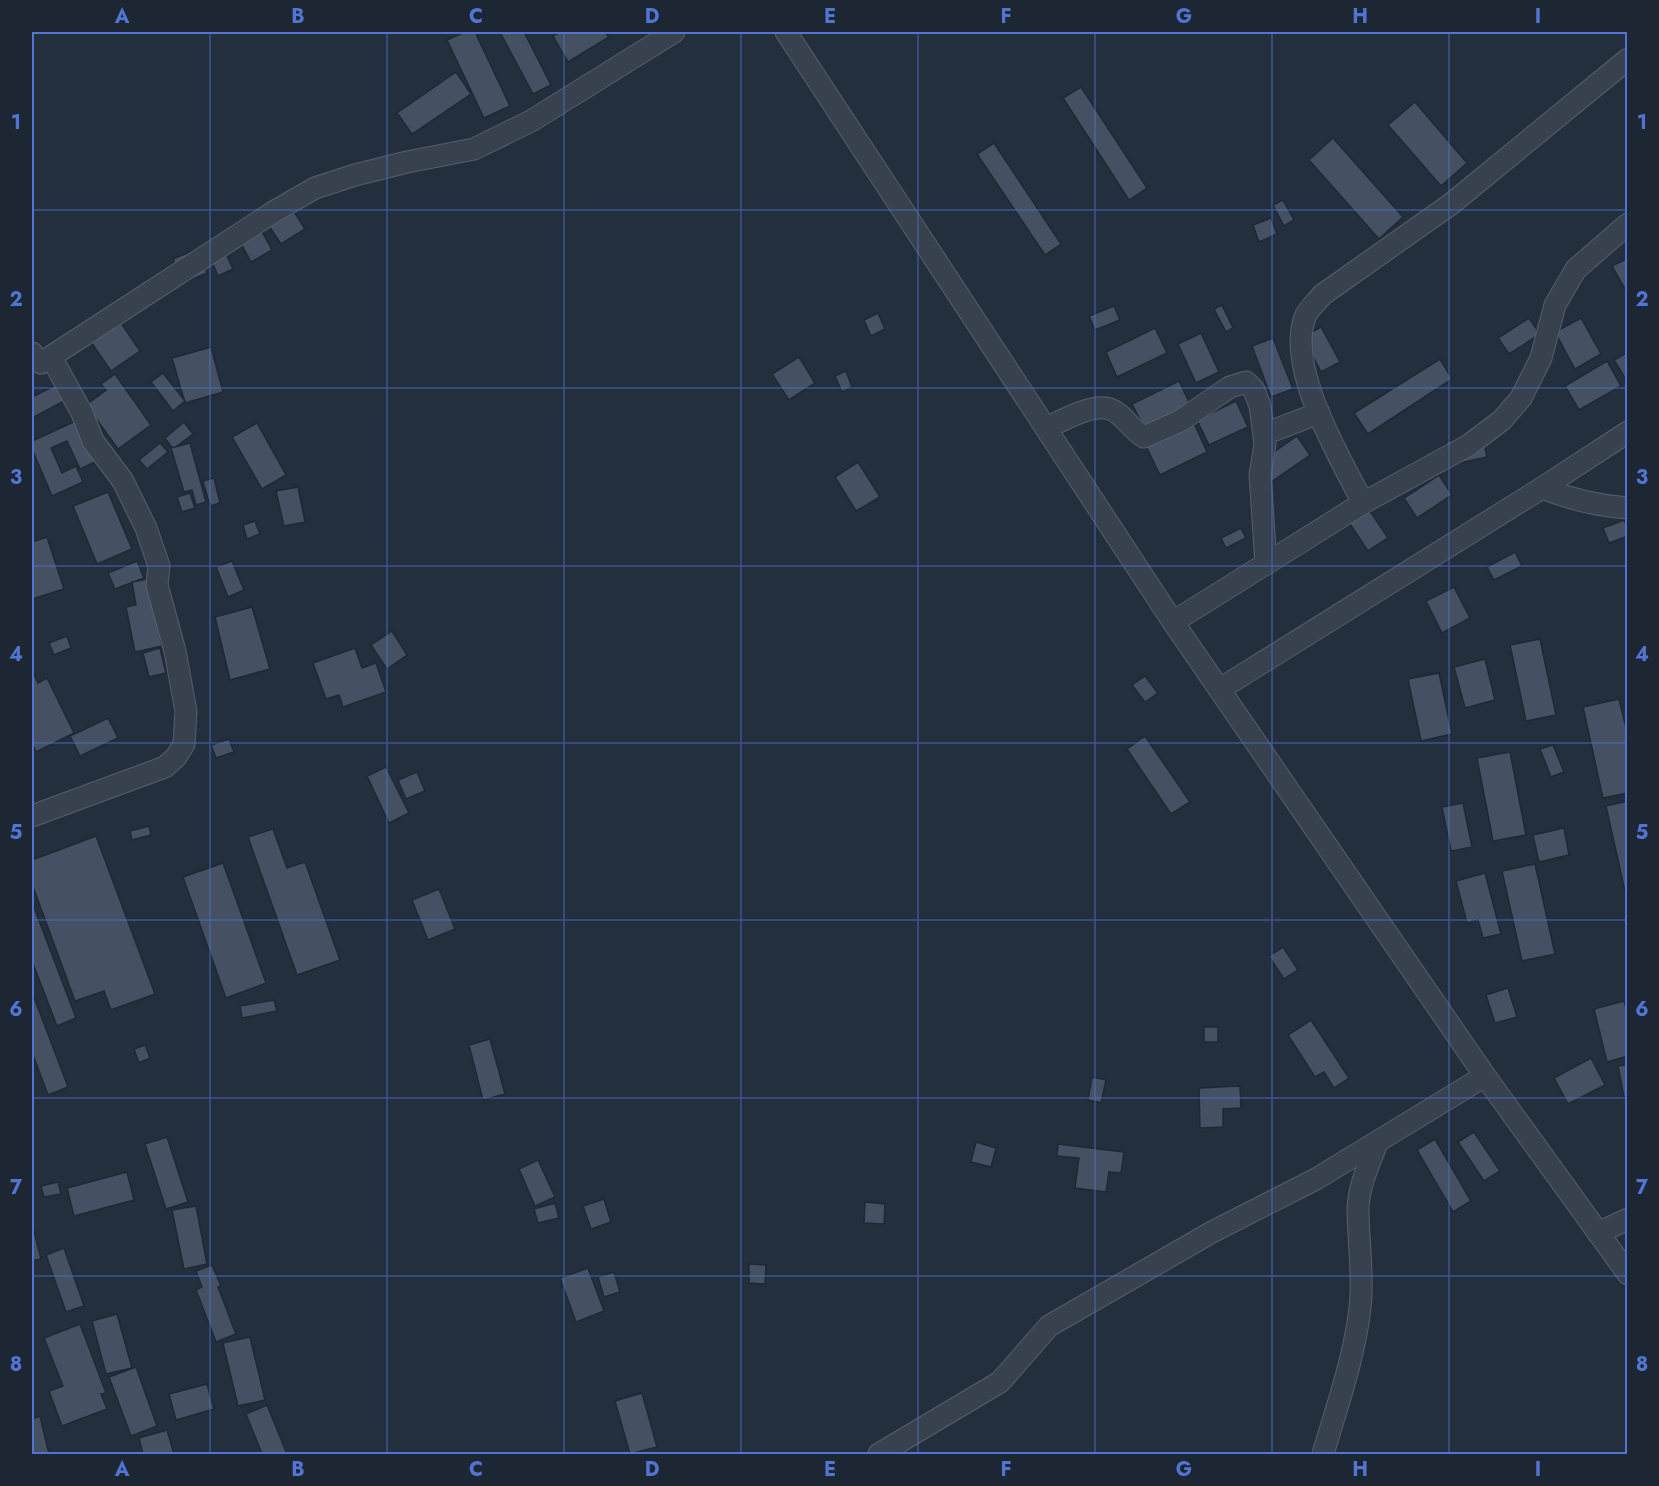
<svg xmlns="http://www.w3.org/2000/svg" width="1659" height="1486" viewBox="0 0 1659 1486" font-family="Jost,sans-serif">
	<style>
		.building { fill: #455162; stroke: #1f2835; stroke-width: 1.5 }
		.lines { fill: none; stroke-linecap: round; stroke-linejoin: round }
		.street-casing { stroke: #565f6c; stroke-width: 23 }
		.street { stroke: #38414e; stroke-width: 21 }
		.grid { fill: none; stroke: #5274d3; stroke-width: 1.5; stroke-opacity: 0.55 }
		.neatline { fill: none; stroke: #5274d3; stroke-width: 2 }
		.grid-label { font-size: 20px; text-anchor: middle; font-weight: bold; fill: #5274d3 }
	</style>
	<rect width="100%" height="100%" fill="#242f3e"/>
	<g class="building">
		<path d="M465,32H475L510,106L484,118L447,40Z"/>
		<path d="M505,32H524L551,85L533,94L501,34Z"/>
		<path d="M560,32H605L609,37L568,62L553,36Z"/>
		<path d="M456,72L471,94L412,134L397,113Z"/>
		<path d="M1081,87L1147,188L1129,200L1063,98Z"/>
		<path d="M1415,102L1467,163L1441,186L1388,125Z"/>
		<path d="M1333,138L1403,217L1379,239L1309,160Z"/>
		<path d="M994,143L1061,244L1045,255L977,154Z"/>
		<path d="M1283,200L1294,220L1284,226L1273,205Z"/>
		<path d="M288,202L305,229L281,244L263,217Z"/>
		<path d="M254,217L272,250L251,262L233,229Z"/>
		<path d="M1271,218L1277,234L1259,242L1253,225Z"/>
		<path d="M221,243L233,269L218,276L207,250Z"/>
		<path d="M197,249L207,273L183,283L173,259Z"/>
		<path d="M1628,258V287L1625,289L1612,266Z"/>
		<path d="M1222,305L1233,328L1226,332L1214,309Z"/>
		<path d="M1114,306L1120,320L1095,330L1089,316Z"/>
		<path d="M878,313L885,329L871,336L864,320Z"/>
		<path d="M1529,318L1540,334L1509,354L1498,338Z"/>
		<path d="M1581,318L1601,354L1575,369L1555,332Z"/>
		<path d="M119,320L140,351L111,371L82,329Z"/>
		<path d="M1321,327L1340,362L1321,372L1303,337Z"/>
		<path d="M1155,328L1167,353L1117,377L1106,352Z"/>
		<path d="M1201,333L1219,372L1196,383L1178,344Z"/>
		<path d="M1273,338L1293,389L1271,397L1252,346Z"/>
		<path d="M211,347L223,392L185,403L172,358Z"/>
		<path d="M1628,352V383L1614,360Z"/>
		<path d="M799,357L815,383L789,400L772,374Z"/>
		<path d="M1440,359L1452,379L1368,434L1354,413Z"/>
		<path d="M1607,361L1621,386L1579,410L1565,386Z"/>
		<path d="M846,371L852,387L842,392L835,376Z"/>
		<path d="M163,373L185,401L173,411L151,382Z"/>
		<path d="M115,374L151,425L118,449L86,405L106,390L101,384Z"/>
		<path d="M1179,381L1191,406L1145,429L1132,404Z"/>
		<path d="M58,384L66,400L32,418V397Z"/>
		<path d="M1236,401L1248,427L1209,445L1197,420Z"/>
		<path d="M78,420L97,461L80,469L67,441L51,448L62,473L76,466L83,482L52,496L32,449V441Z"/>
		<path d="M184,422L193,434L173,449L165,438Z"/>
		<path d="M257,423L286,475L262,489L232,437Z"/>
		<path d="M1194,423L1207,452L1160,475L1146,446Z"/>
		<path d="M1482,434L1487,457L1451,465L1446,442Z"/>
		<path d="M1297,436L1310,455L1271,482L1258,463Z"/>
		<path d="M160,443L168,452L147,469L139,460Z"/>
		<path d="M190,443L206,502L196,505L192,490L184,492L171,448Z"/>
		<path d="M858,462L880,497L856,511L835,477Z"/>
		<path d="M1439,475L1452,495L1417,518L1404,498Z"/>
		<path d="M214,478L220,503L210,506L203,481Z"/>
		<path d="M298,487L305,522L284,526L276,491Z"/>
		<path d="M108,492L132,549L97,564L73,506Z"/>
		<path d="M190,493L195,508L182,512L177,497Z"/>
		<path d="M1368,508L1388,538L1368,551L1348,521Z"/>
		<path d="M1624,520L1628,529V536L1609,543L1603,528Z"/>
		<path d="M255,521L260,534L247,539L243,525Z"/>
		<path d="M1241,528L1246,538L1226,548L1221,538Z"/>
		<path d="M47,537L64,589L32,599V542Z"/>
		<path d="M1515,552L1522,566L1494,580L1487,567Z"/>
		<path d="M137,561L144,578L115,589L108,573Z"/>
		<path d="M232,561L244,590L228,597L216,567Z"/>
		<path d="M148,579L162,646L135,652L126,607L136,605L132,582Z"/>
		<path d="M1454,587L1470,618L1442,633L1426,601Z"/>
		<path d="M252,607L270,669L230,680L215,617Z"/>
		<path d="M392,631L407,655L387,669L371,645Z"/>
		<path d="M67,636L71,648L54,655L49,643Z"/>
		<path d="M1540,639L1556,715L1526,721L1510,645Z"/>
		<path d="M160,648L166,673L149,677L143,653Z"/>
		<path d="M355,648L362,668L376,663L386,692L343,707L339,695L326,699L313,663Z"/>
		<path d="M1485,659L1495,700L1465,708L1454,667Z"/>
		<path d="M32,670L38,683L47,678L74,733L36,752L32,743Z"/>
		<path d="M1439,673L1452,734L1421,741L1408,679Z"/>
		<path d="M1145,676L1158,693L1145,702L1132,685Z"/>
		<path d="M1619,699L1628,736V793L1603,798L1583,707Z"/>
		<path d="M108,718L118,738L80,756L70,736Z"/>
		<path d="M1145,736L1190,802L1171,814L1127,749Z"/>
		<path d="M229,739L234,752L216,758L211,745Z"/>
		<path d="M1553,745L1564,772L1551,777L1540,749Z"/>
		<path d="M1510,752L1526,835L1493,841L1477,758Z"/>
		<path d="M386,767L409,813L389,823L367,776Z"/>
		<path d="M417,772L425,791L406,799L398,780Z"/>
		<path d="M1628,801V905L1606,806Z"/>
		<path d="M1463,803L1472,847L1451,851L1442,807Z"/>
		<path d="M149,826L151,835L132,840L130,831Z"/>
		<path d="M1564,828L1569,855L1539,862L1533,835Z"/>
		<path d="M273,829L287,868L305,862L340,960L297,975L248,837Z"/>
		<path d="M96,836L155,994L111,1010L104,991L75,1001L32,884V860Z"/>
		<path d="M223,863L266,983L226,998L183,877Z"/>
		<path d="M1535,864L1555,954L1522,961L1502,871Z"/>
		<path d="M1485,873L1501,934L1483,938L1478,920L1467,923L1456,881Z"/>
		<path d="M439,889L455,929L428,940L412,900Z"/>
		<path d="M32,902L76,1018L57,1026L32,961Z"/>
		<path d="M1283,947L1298,970L1284,979L1269,956Z"/>
		<path d="M1508,988L1517,1017L1495,1023L1486,995Z"/>
		<path d="M32,992L68,1087L48,1095L32,1052Z"/>
		<path d="M274,1000L277,1011L242,1018L240,1006Z"/>
		<path d="M1624,1001L1628,1016V1056L1607,1062L1594,1009Z"/>
		<path d="M1311,1020L1349,1078L1334,1088L1324,1072L1315,1077L1288,1035Z"/>
		<rect x="1204" y="1027" width="14" height="15"/>
		<path d="M490,1039L505,1094L483,1100L469,1045Z"/>
		<path d="M145,1045L150,1058L139,1063L134,1049Z"/>
		<path d="M1591,1058L1605,1085L1568,1104L1554,1078Z"/>
		<path d="M1628,1064V1096L1624,1097L1618,1066Z"/>
		<path d="M1092,1077L1106,1080L1101,1103L1088,1100Z"/>
		<path d="M1240,1086L1241,1108L1223,1109V1127L1200,1128L1199,1088Z"/>
		<path d="M1474,1132L1500,1171L1484,1181L1458,1142Z"/>
		<path d="M167,1137L188,1202L166,1209L145,1144Z"/>
		<path d="M1435,1139L1471,1201L1453,1212L1417,1150Z"/>
		<path d="M976,1142L996,1148L991,1167L971,1162Z"/>
		<path d="M1058,1144L1124,1152L1121,1173L1109,1172L1106,1192L1075,1188L1079,1158L1057,1156Z"/>
		<path d="M538,1160L555,1197L535,1206L519,1169Z"/>
		<path d="M127,1172L134,1200L74,1216L67,1188Z"/>
		<path d="M58,1182L61,1194L44,1197L41,1186Z"/>
		<path d="M604,1199L611,1222L591,1229L583,1206Z"/>
		<path d="M865,1202L885,1204L884,1224L864,1223Z"/>
		<path d="M555,1203L559,1218L538,1223L534,1209Z"/>
		<path d="M196,1206L207,1264L184,1269L172,1210Z"/>
		<path d="M32,1223L41,1259L32,1261Z"/>
		<path d="M64,1248L84,1306L66,1312L46,1255Z"/>
		<path d="M749,1264L766,1265L765,1284L749,1283Z"/>
		<path d="M212,1265L221,1286L218,1287L236,1334L216,1342L196,1290L202,1287L196,1271Z"/>
		<path d="M588,1268L604,1311L576,1322L560,1278Z"/>
		<path d="M614,1272L620,1292L604,1297L598,1277Z"/>
		<path d="M117,1314L132,1368L106,1374L92,1321Z"/>
		<path d="M80,1324L106,1393L101,1394L107,1409L62,1426L49,1391L63,1386L44,1338Z"/>
		<path d="M250,1337L265,1400L238,1406L223,1343Z"/>
		<path d="M136,1367L157,1426L131,1436L109,1377Z"/>
		<path d="M207,1384L214,1409L176,1420L169,1394Z"/>
		<path d="M642,1393L657,1447L630,1454L615,1401Z"/>
		<path d="M267,1405L287,1454H262L246,1414Z"/>
		<path d="M40,1416L49,1454H32V1419Z"/>
		<path d="M167,1430L174,1454H143L139,1438Z"/>
	</g>
	<g class="lines">
		<defs>
			<g id="street">
				<path d="M786,32L1173,622L1485,1076L1628,1274"/>
				<path d="M32,353L36,361L41,363L275,211L315,188L355,175L407,162L474,149L531,121L674,32"/>
				<path d="M1046,428C1062,421 1092,403 1110,409C1124,414 1131,430 1144,437L1180,421L1230,387L1246,382L1254,390L1260,406L1265,444L1260,475L1266,564"/>
				<path d="M1264,434L1319,413"/>
				<path d="M1542,488C1570,499 1597,506 1628,508"/>
				<path d="M1363,503C1340,457 1286,369 1305,317C1308,309 1317,302 1322,295L1451,204L1628,59"/>
				<path d="M1173,622L1363,503L1469,445L1502,420L1521,398L1541,358L1555,305L1576,269L1628,224"/>
				<path d="M1220,689L1542,488L1628,432"/>
				<path d="M32,816L165,767L176,757L184,744L186,711L175,651L157,585L159,566L146,528L123,481L93,441L82,413L51,357"/>
				<path d="M1598,1233L1628,1219"/>
				<path d="M879,1454L1000,1382L1049,1326L1212,1232L1316,1179L1485,1076"/>
				<path d="M1323,1454C1337,1406 1354,1359 1360,1308C1364,1275 1358,1242 1358,1208C1359,1185 1369,1164 1377,1143"/>
			</g>
		</defs>
		<use href="#street" class="street-casing"/>
		<use href="#street" class="street"/>
	</g>
	<path class="grid" d="M210,32V1454M387,32V1454M564,32V1454M741,32V1454M918,32V1454M1095,32V1454M1272,32V1454M1449,32V1454M32,210H1628M32,388H1628M32,566H1628M32,743H1628M32,920H1628M32,1098H1628M32,1276H1628"/>
	<rect width="1659" height="1486" fill="none" stroke="#1d2633" stroke-width="66"/>
	<rect x="33" y="33" width="1593" height="1420" class="neatline"/>
	<g class="grid-label">
		<text x="122" y="23">A</text>
		<text x="298" y="23">B</text>
		<text x="476" y="23">C</text>
		<text x="652" y="23">D</text>
		<text x="830" y="23">E</text>
		<text x="1006" y="23">F</text>
		<text x="1184" y="23">G</text>
		<text x="1360" y="23">H</text>
		<text x="1538" y="23">I</text>
		<text x="16" y="129">1</text>
		<text x="1642" y="129">1</text>
		<text x="16" y="306">2</text>
		<text x="1642" y="306">2</text>
		<text x="16" y="484">3</text>
		<text x="1642" y="484">3</text>
		<text x="16" y="661">4</text>
		<text x="1642" y="661">4</text>
		<text x="16" y="839">5</text>
		<text x="1642" y="839">5</text>
		<text x="16" y="1016">6</text>
		<text x="1642" y="1016">6</text>
		<text x="16" y="1194">7</text>
		<text x="1642" y="1194">7</text>
		<text x="16" y="1371">8</text>
		<text x="1642" y="1371">8</text>
		<text x="122" y="1476">A</text>
		<text x="298" y="1476">B</text>
		<text x="476" y="1476">C</text>
		<text x="652" y="1476">D</text>
		<text x="830" y="1476">E</text>
		<text x="1006" y="1476">F</text>
		<text x="1184" y="1476">G</text>
		<text x="1360" y="1476">H</text>
		<text x="1538" y="1476">I</text>
	</g>
</svg>
